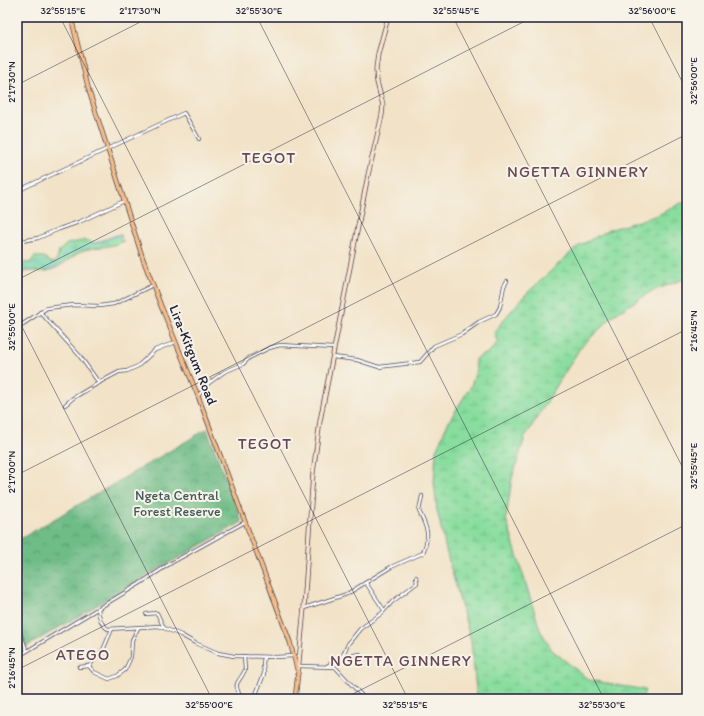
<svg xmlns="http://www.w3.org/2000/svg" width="704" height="716" viewBox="0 0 704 716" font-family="Itim,sans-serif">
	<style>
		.forest { fill: url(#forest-crowns); stroke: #486f60 }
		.wetland { fill: url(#wetland-marsh); stroke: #56806d }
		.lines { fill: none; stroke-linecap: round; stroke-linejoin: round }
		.stream { stroke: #7db7ee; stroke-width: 1 }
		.street-casing { stroke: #413f50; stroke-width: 4 }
		.secondary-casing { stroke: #413f50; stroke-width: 5 }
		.primary-casing { stroke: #413f50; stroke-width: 5 }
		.street { stroke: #fff; stroke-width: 2.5 }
		.secondary { stroke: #fce5cf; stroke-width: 3.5 }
		.primary { stroke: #f7bd88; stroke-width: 3.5 }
		.ticks { fill: none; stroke: #22223b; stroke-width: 1; stroke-opacity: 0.45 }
		.labels { text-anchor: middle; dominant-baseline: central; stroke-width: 4; stroke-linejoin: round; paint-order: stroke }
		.street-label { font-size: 14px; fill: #22223b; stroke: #f7f3e8 }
		.park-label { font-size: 14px; fill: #415a59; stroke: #f7f3e8 }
		.quarter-label { font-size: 16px; letter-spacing: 1px; fill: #674856; stroke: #f7f3e8 }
		.neatline { fill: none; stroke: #22223b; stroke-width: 1.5 }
		.ticks-label { font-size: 10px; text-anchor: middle; fill: #22223b }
	</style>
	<defs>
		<pattern id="forest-crowns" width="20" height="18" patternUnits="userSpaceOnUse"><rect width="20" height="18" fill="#6ebc86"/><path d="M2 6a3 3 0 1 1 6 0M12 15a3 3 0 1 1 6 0" fill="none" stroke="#5a986f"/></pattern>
		<pattern id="wetland-marsh" width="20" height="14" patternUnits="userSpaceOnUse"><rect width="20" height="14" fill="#89dd9f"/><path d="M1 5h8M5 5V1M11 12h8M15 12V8" fill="none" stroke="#76bd8a"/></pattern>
	</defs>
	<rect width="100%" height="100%" fill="#f7f3e8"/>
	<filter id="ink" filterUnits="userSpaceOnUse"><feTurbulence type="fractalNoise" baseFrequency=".025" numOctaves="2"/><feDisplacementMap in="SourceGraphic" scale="8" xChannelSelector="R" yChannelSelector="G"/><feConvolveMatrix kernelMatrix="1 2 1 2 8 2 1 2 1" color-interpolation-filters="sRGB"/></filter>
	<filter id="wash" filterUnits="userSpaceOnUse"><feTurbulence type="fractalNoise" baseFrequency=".012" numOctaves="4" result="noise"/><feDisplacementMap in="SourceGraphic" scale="16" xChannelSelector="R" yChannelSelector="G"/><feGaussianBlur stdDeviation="0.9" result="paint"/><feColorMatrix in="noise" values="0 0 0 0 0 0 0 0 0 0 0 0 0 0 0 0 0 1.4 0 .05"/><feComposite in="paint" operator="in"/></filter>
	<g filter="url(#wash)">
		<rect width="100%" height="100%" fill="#f2e3c8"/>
		<path class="forest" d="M207,429L242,522L155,571L26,647L17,623V541Z"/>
		<g class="wetland">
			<path d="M681,203H687V278L652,291L615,314L580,348L525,437L512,478L506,519L540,630L552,650L589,680L645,690L642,699H477L471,641L446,550L437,510L434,483L436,450L449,421L471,386L476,371L475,359L489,352L498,342L494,334L501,323L524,296L577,247L609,230L658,215Z"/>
			<path d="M120,234L122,237L120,240L124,241C110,248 99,246 85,250C73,254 65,265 53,269C45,273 37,271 29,271C25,271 21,274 17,275V262L22,261L26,263L31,262L34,257H44L52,263L57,260L59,251L67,244L86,240L95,243Z"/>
		</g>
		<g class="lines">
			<g class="stream">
				<path d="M63,258L62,255L73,247L72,242"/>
				<path d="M17,268L46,261L50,267"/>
				<path d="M17,273L38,267L53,268L58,265L65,256L72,252L120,235"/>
			</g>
		</g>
	</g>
	<g filter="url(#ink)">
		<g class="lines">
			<defs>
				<g id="street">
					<path d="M17,191L184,113L199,139"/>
					<path d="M17,242L38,238L59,229L79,222L124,201"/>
					<path d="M40,312L79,355L99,383"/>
					<path d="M17,328L47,308L74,305L99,306L114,304L153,285"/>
					<path d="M333,357L357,360L379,367L420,362L434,346L462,334L479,322L496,314L500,307L504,286L507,281"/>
					<path d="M198,396L209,383L224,372L243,364L249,358L269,348L280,345L334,348"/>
					<path d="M65,405L73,398L102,381L119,372L127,371L138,366L155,350L176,342"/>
					<path d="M366,583L384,610"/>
					<path d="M98,608C99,616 100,624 108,629L159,626L181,635L195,643L218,653L234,656L276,657L294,656"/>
					<path d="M304,608L347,594L391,567L423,553C430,534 428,530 419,511L422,496"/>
					<path d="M146,614L157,613L164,628"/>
					<path d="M17,626L27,651"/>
					<path d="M17,657L139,584L171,563L245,522"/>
					<path d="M342,657L348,644L360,629L382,613L392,602L417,583L416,577"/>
					<path d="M89,666L94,672L109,679L117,676L125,670L131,657L132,640L138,628"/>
					<path d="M299,666L335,667L365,699"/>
					<path d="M327,666L342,657L360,654"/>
					<path d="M79,667L89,666L103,650L112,629"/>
					<path d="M241,699C233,679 237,687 245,670L244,656"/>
					<path d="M254,699L264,674L263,663L264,657"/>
				</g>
				<path id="secondary" d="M298,672L304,608L313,473L320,421L368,175L382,115L383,105L377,82L376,69L378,54L388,17"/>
				<path id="primary" d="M71,17L89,91L143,259L161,306L198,396L290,642L298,673L295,699"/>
			</defs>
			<use href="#street" class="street-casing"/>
			<use href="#secondary" class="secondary-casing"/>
			<use href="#primary" class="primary-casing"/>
			<use href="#street" class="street"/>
			<use href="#secondary" class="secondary"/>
			<use href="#primary" class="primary"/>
		</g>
	</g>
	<path class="ticks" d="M60,17L408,699M257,17L604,699M453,17L687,476M649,17L687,91M17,85L150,17M17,280L533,17M17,317L212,699M17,475L687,134M17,670L687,329M343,699L687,524"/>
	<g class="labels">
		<g class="street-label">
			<text transform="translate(193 355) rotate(68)">Lira-Kitgum Road</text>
		</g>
		<g class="park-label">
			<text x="177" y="495">Ngeta Central<tspan x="177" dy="16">Forest Reserve</tspan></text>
		</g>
		<g class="quarter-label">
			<text x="269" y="157">TEGOT</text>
			<text x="578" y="171">NGETTA GINNERY</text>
			<text x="265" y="443">TEGOT</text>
			<text x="83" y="654">ATEGO</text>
			<text x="401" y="660">NGETTA GINNERY</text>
		</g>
	</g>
	<rect width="704" height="716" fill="none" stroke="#f7f3e8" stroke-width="44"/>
	<rect x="22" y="22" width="660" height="672" class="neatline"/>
	<g class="ticks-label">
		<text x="63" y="14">32°55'15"E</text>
		<text x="140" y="14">2°17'30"N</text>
		<text x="259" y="14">32°55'30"E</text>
		<text x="456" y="14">32°55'45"E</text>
		<text x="652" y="14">32°56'00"E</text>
		<text transform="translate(693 81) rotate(-90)" y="4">32°56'00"E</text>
		<text transform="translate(11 82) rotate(-90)" y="4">2°17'30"N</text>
		<text transform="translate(11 327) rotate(-90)" y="4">32°55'00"E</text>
		<text transform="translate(693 331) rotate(-90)" y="4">2°16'45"N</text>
		<text transform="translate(693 466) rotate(-90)" y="4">32°55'45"E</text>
		<text transform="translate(11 472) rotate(-90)" y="4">2°17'00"N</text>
		<text transform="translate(11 668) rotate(-90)" y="4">2°16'45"N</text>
		<text x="209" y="708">32°55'00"E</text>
		<text x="405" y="708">32°55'15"E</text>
		<text x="602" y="708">32°55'30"E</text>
	</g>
</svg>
